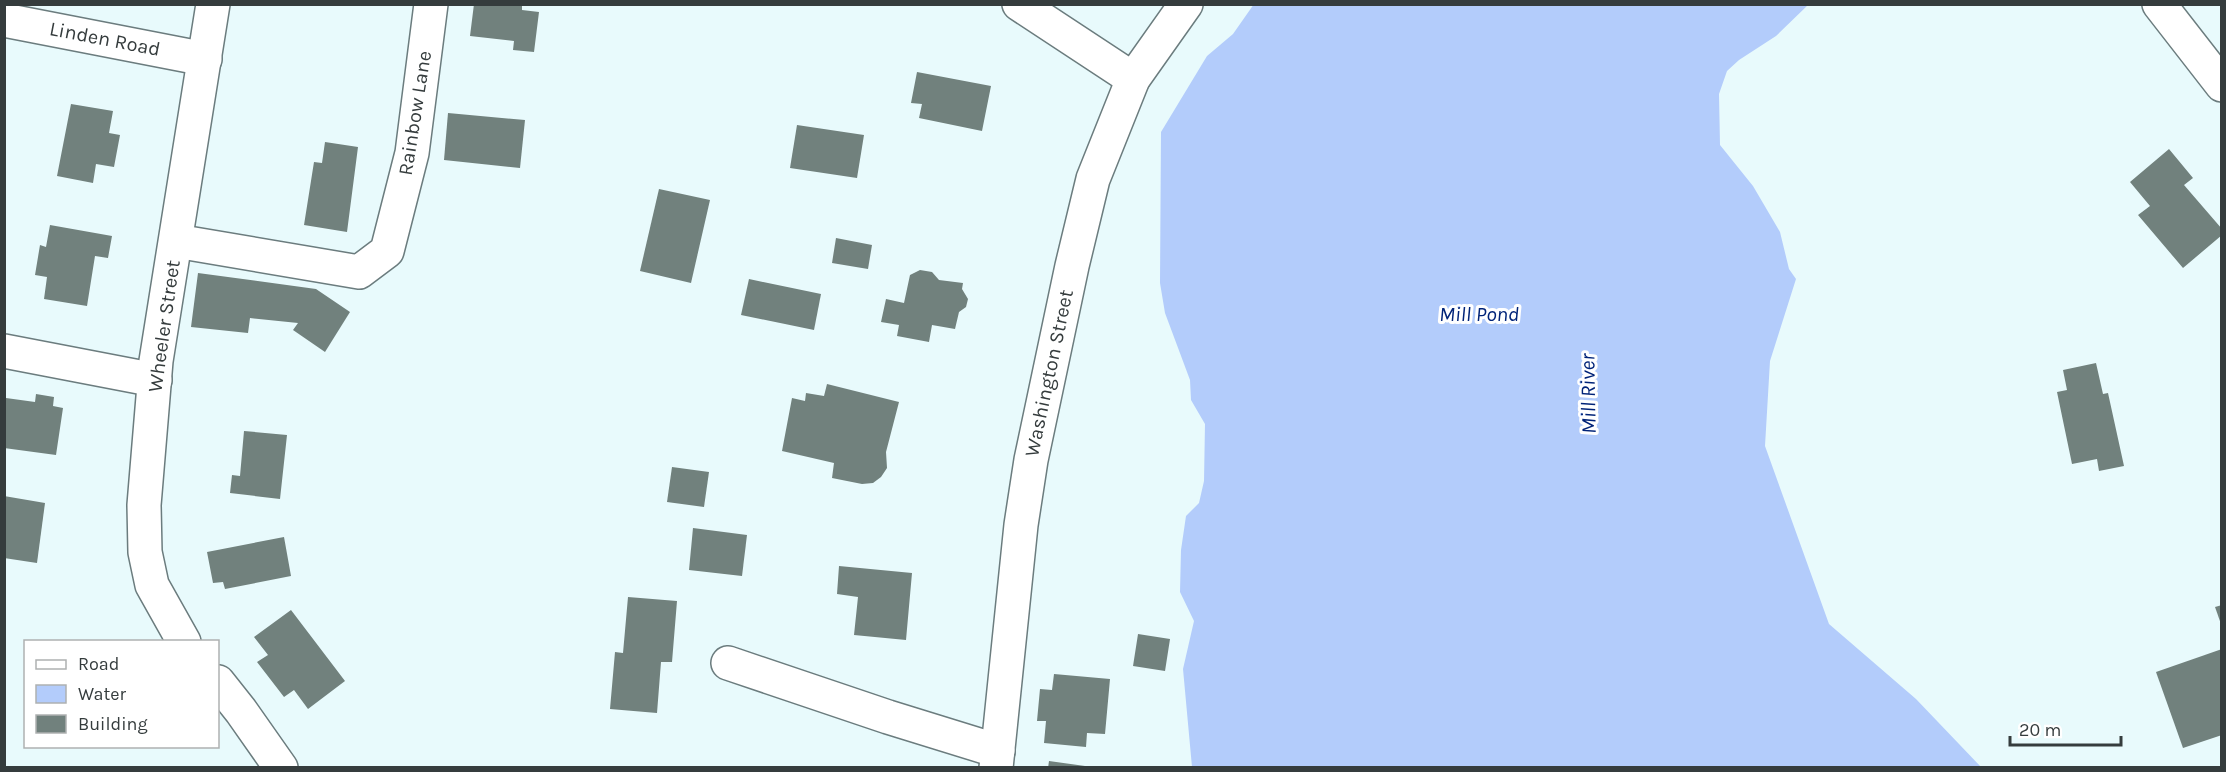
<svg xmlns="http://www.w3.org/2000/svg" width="2226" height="772" viewBox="0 0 2226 772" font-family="Karla,sans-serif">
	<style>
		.water { fill: #b3ccfb }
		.building { fill: #71817d }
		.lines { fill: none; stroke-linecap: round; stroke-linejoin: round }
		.minor-casing { stroke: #6b7c7e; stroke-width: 36 }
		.major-casing { stroke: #6b7c7e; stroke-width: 36 }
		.minor { stroke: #fff; stroke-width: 33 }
		.major { stroke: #fff; stroke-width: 33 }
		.labels { text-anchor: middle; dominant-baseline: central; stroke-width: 6; stroke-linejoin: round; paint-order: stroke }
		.street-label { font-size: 20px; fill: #353c3d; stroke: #fff }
		.water-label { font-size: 21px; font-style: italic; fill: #002378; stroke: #fff }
	</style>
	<rect width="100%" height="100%" fill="#e8fafc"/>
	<path class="water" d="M1254,4L1808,5L1776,36L1739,60L1727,71L1719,94L1720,145L1753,186L1780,232L1789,269L1796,279L1770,361L1765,446L1829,624L1916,699L1981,767H1192L1183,669L1194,621L1180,592L1181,550L1186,516L1199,503L1204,481L1205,424L1191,400L1190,380L1165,313L1160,283L1161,132L1207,56L1233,34Z"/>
	<g class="building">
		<path d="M474,4H522V10L539,12L534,52L513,50L514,41L470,36Z"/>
		<path d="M917,72L991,86L982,131L919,118L922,104L911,103Z"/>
		<path d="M71,104L113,111L109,133L120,135L114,167L96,164L93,183L57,176Z"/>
		<path d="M448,113L525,120L520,168L444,160Z"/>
		<path d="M797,125L864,135L857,178L790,168Z"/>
		<path d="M325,142L358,147L347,232L304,225L314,162L322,163Z"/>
		<path d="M2169,149L2193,178L2184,185L2222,229V235L2183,268L2138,215L2150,206L2130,182Z"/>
		<path d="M659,189L710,200L691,283L640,271Z"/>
		<path d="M50,225L112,236L108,258L95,256L87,306L44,299L47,277L35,275L40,245L46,247Z"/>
		<path d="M836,238L872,245L868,269L832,263Z"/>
		<path d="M920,270L932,272L939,280L963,283L962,289L968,299L966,307L959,312L955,329L932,325L929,342L897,336L899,325L881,322L886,299L904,303L910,275Z"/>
		<path d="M198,273L316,289L350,312L325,352L293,330L298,323L250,318L248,333L191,327Z"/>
		<path d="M749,279L821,294L814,330L741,315Z"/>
		<path d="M2096,363L2103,394L2108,393L2124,466L2099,471L2097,459L2072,464L2057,392L2067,390L2063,370Z"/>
		<path d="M827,384L899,402L886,452L887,468L881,477L873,483L862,484L832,478L834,463L782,451L792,398L805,401L806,393L824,396Z"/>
		<path d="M36,394L54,397L53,406L63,408L56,455L4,448L6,398L35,402Z"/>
		<path d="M244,431L287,435L280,499L230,493L232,475L240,476Z"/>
		<path d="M672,467L709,472L704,507L667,502Z"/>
		<path d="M4,496L45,503L37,563L4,558Z"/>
		<path d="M693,528L747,535L742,576L689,570Z"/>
		<path d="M284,537L291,576L225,589L223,582L213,583L207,552Z"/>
		<path d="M839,566L912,573L906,640L854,635L858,597L837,594Z"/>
		<path d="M628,597L677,601L672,662H661L657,713L610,709L615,652L623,653Z"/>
		<path d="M2222,605V624H2221L2215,607Z"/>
		<path d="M291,610L345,681L308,709L294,690L284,697L257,662L268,655L254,637Z"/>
		<path d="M1138,634L1170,639L1165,671L1133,666Z"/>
		<path d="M2222,649V735L2183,748L2156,672Z"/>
		<path d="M1054,674L1110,679L1105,734L1087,733L1086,747L1044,743L1046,721H1037L1040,689L1052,690Z"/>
		<path d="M1049,761L1085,766V768H1048Z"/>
	</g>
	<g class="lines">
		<defs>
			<g id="minor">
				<path d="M1019,4L1133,79"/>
				<path d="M2159,4L2222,85"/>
				<path d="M4,20L205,59"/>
				<path d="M176,241L359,272L387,251L412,153L431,4"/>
				<path d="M4,351L155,380"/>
				<path d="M184,642L152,585L145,552L144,505L156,361L213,4"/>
				<path d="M728,663L888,717L998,751"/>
				<path d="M218,682L241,711L281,768"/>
			</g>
			<path id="major" d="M996,768L1021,525L1031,460L1072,266L1093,179L1133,79L1186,4"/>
		</defs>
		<use href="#minor" class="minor-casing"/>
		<use href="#major" class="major-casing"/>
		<use href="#minor" class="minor"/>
		<use href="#major" class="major"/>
	</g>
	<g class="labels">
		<g class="street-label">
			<text transform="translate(105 39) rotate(11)">Linden Road</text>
			<text transform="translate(415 113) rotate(-81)">Rainbow Lane</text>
			<text transform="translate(164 326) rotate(-82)">Wheeler Street</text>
			<text transform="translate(1049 373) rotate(-78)">Washington Street</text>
		</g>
		<g class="water-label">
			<text x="1479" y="314">Mill Pond</text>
			<text transform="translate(1588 394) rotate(-91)">Mill River</text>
		</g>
	</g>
	<rect width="2226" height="772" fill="none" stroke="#353c3d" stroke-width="12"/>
	<rect x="24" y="640" width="195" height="108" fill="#ffffff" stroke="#aeb1b1" stroke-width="1.5"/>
	<rect x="36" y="660" width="30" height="9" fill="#ffffff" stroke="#aeb1b1" stroke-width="1.5"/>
	<text x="78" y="670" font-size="18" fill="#353c3d">Road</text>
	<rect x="36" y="685" width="30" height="18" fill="#b3ccfb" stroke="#aeb1b1" stroke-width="1.5"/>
	<text x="78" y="700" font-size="18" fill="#353c3d">Water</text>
	<rect x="36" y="715" width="30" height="18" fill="#71817d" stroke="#aeb1b1" stroke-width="1.5"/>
	<text x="78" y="730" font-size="18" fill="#353c3d">Building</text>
	<path d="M2010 736v9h111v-9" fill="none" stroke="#353c3d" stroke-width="3"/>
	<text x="2019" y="736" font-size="18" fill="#353c3d" stroke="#ffffff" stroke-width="4.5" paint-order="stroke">20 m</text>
</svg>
